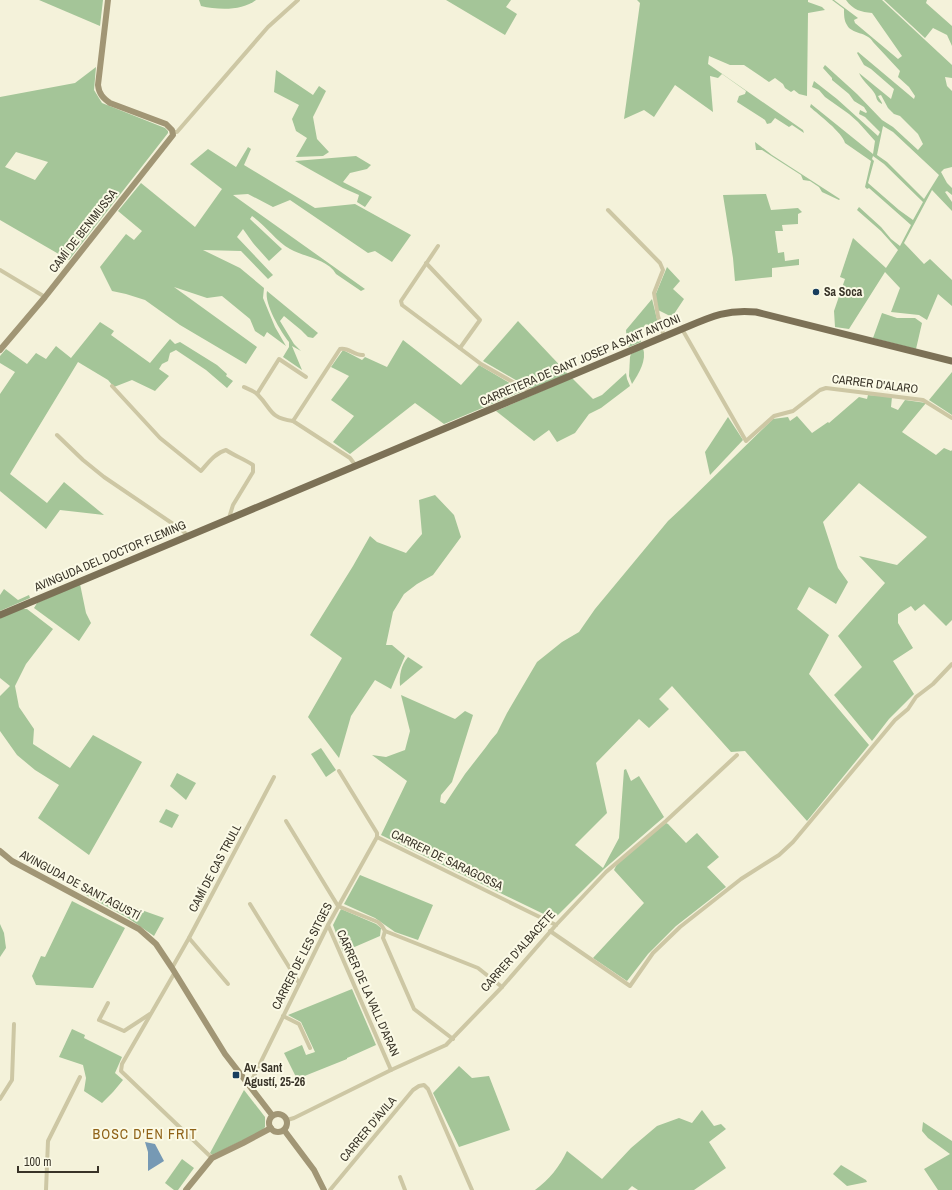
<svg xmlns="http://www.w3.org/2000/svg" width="952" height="1190" viewBox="0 0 952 1190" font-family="'Archivo Narrow',sans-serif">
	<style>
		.green { fill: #a4c598; fill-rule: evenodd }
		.water { fill: #7699b4 }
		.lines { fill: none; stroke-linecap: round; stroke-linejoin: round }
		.street { stroke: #cdc7a4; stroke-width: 4 }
		.secondary { stroke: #a19675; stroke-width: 6 }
		.primary { stroke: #7c7156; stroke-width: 7 }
		.poi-dot { fill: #183e5e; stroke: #fbfae6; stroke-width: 1.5 }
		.labels { text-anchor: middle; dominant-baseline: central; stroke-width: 4; stroke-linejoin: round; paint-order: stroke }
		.street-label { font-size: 12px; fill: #383327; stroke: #fbfae6 }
		.poi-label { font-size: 12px; font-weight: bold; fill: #383327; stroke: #fbfae6; text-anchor: start }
		.quarter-label { font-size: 14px; letter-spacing: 1px; fill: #8f6217; stroke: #fbfae6 }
	</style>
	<rect width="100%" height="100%" fill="#f4f2da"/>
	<g class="green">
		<path d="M39,0H103L100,26Z"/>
		<path d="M199,0H256C242,11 218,10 201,6Z"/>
		<path d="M446,0H511L506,7L517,14L505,35Z"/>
		<path d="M637,0H808V2L822,7L825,10L808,13L807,96L799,94L794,90L791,92L785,88L783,84L775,78L769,82L744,65H730L709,56L708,64L803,130L804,133L792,125L789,127L775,118L771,123L767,124L765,120L737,102L739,96L745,94L746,91L722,74L718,78L710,76L713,112L675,85L654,117L644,110L624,119L640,3Z"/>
		<path d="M832,0H834L858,18L854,20L855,23L898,59L902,56L872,13C861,12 853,10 846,0H882L952,65V78L945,77L947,86L952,91V167L944,169L941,172L947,183L952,188V195L947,191L945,192L952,202V211L932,190L904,243L924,264L930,259L952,280V306L938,294L927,320L919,315L891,312L900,288L885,272L849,329L835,327L834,311L845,279L840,277L853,238L886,268L898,250L881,231L857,210L859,207L881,227L891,239L900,246L911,225L869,188L867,189L865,187L871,161L845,143C842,132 819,115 810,107L811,104L873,154L875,141L858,122L849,114L825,97L819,90L812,87L814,81L837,99L878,136L880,132L865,117L859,114L860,110L866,113L867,112L864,107L854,101L849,94L832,80V78L823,68L825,65L857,94L882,120L893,127L918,150L923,144L918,134L900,116L894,114L888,108L881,95L878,96L882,103V104C876,101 877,98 875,94C871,87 863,82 859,73L891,99L894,89L871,69L864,65L857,53L858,52L914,99L915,96L909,87L898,77L900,71L873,42C868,32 851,34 847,25C844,21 844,14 844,9ZM883,126L893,132L939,175L924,199L887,162L877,155ZM873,156L884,164L923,202L913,220L899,210L868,183L874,161L872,159Z"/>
		<path d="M884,0H927L926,3L952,26V46L947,35L933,28L925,38Z"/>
		<path d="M96,67L94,90L102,103L165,128L168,131V133L69,260L0,220V97L75,83ZM16,152L48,162L35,180L5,167Z"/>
		<path d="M276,70L313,95L319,86L326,91L313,117L317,139L329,152L323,156L296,157L307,138L296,131L292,119L299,105L274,92Z"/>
		<path d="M755,142L772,155L840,199L839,200L822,192L819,187L810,181L803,180L801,175L762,150H756Z"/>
		<path d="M248,147L251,149L244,165L315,208L355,204L411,235L392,262L375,251L368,253L290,200L273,207L248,194L233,195L365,289L361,291L336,274C328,259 304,257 290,249C276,241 265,225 252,216L250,219L282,249L269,261L253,243L243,229L237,237L273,275L268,279L241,251L203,250L240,268L264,288L263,298L275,327L286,346L267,332L264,337L255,331L250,319L222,296L207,298L174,287L257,347L246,364L180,325L145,300L126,294L112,291L100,267L126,234L134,240L142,231L118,211L141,183L195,227L222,189L190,164L208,149L236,167Z"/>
		<path d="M356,156L371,165L367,169L350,173L343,182L372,197L365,207L357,202L359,195L343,188L295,161Z"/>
		<path d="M766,194L771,210L798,208L802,212L798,214V224L782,225L783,231H775L778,253L784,252L785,261L799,259V265L772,268V277L735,281L733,258L723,195Z"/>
		<path d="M667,267L680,281L673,289L684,299L672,317L658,310L655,296Z"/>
		<path d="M267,291L318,333L313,338L308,337L301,330L284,316L280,321L294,344L301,351L292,346L302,370L283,357L289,347V342C281,332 264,304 267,291Z"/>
		<path d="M652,299L658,323L651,329L646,324L639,332L641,342L629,347L627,345L626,330Z"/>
		<path d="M882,313L897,318H915L922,323L916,349L873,338Z"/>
		<path d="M518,321L568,374L531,389L483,361Z"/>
		<path d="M100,322L114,331L111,335L150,363L170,339L175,344L180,342L217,365L227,374L226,376L233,381L227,388L206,370L176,350L170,353L168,361L162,364L159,369L169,376L155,391L132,380L114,387L108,380L78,362L10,474L47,503L64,482L104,515L60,510L46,529L0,491V394L15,372L0,363V356L6,349L27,364L36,353L46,359L56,346L71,358Z"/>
		<path d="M403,340L461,385L479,365L523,391L444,424L415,403L350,454L333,442L354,416L331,400L349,376L331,367L343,350L362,360L365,357L387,367Z"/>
		<path d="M643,348C647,360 639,373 632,384L629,376L630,357L631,354Z"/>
		<path d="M952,372V415L929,400Z"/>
		<path d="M626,373L627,379L630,386L601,408L589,414L575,433L557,442L549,430L534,441L496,411L572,378L593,399L602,395Z"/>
		<path d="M868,395L892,397L891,407L898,410L905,400L926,403L902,432L936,455L944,448L951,451L952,450V620L946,626L924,604L915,611L911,606L898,614V623L913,648L893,661L914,694L889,719L872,741L834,695L862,667L838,636L885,583L859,556L897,565L927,537L859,483L823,522L838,568L848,582L836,604L809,587L797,609L829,635L809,674L869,745L807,821L745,751L731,752L672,686L659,699L669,709L649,728L639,719L596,763L607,813L575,845L603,868L619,838L624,770L626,769L631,781L639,776L664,817L604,869L554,919L381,835L407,781L372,755L386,757L405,750L410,731L401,695L455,719L465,711L473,715L452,782L441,795L440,802L445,804L465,774L486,747L491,740L497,733L507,713L537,662L562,642L579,632L595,609L668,521L683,507L773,419L788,417L790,421L797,416L812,433L828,422L829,423L859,397L867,399Z"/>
		<path d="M728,417L743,440L710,475L705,452Z"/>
		<path d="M435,495L454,515L461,537L433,575L417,584L404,594L393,612L386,645H392L405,656L391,689L375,680L351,716L339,758L308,717L342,658L310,635L353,566L370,536L377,542L406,553L422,534L419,500Z"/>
		<path d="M80,584L86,613L91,623L79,641L34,608L37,603Z"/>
		<path d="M4,589L18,600L29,595L30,598L0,611V595Z"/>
		<path d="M21,609H27L53,629L26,664L15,686L19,707L34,729L33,744L70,768L93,735L142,762L89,855L38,818L59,785L35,770L17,755L0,731V696L10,686L0,678V618Z"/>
		<path d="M408,657L423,667L400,686C399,676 401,665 408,657Z"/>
		<path d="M321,748L336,770L326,777L311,754Z"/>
		<path d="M177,773L196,783L186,800L170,786Z"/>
		<path d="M166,809L179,815L172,828L159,822Z"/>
		<path d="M666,823L668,824L686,843L697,833L719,857L707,867L726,887L676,926L648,954L627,981L593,958L644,903L614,870L618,862Z"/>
		<path d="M360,875L433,905L418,940L395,932L375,918L344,904Z"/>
		<path d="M84,894L133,907L164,918L154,936L128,918Z"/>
		<path d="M72,901L125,928L93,988L36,985L32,976L41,956L45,957Z"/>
		<path d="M341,909L376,924L381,928L380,936L343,952L333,925Z"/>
		<path d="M0,924L4,933L6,948L0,957Z"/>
		<path d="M352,989L376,1045L347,1058V1059L297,1079L284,1053L302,1045L306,1055L315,1052L301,1022L288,1015Z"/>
		<path d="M72,1029L85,1035L84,1038L122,1057L115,1073L123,1080L113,1092L102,1103L84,1091L86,1078L83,1065L59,1057Z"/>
		<path d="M459,1066L472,1078L489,1076L510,1130L459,1147L433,1093Z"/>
		<path d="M244,1090L265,1117V1127L262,1131L212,1155L210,1153Z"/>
		<path d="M702,1110L714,1126L721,1124L726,1129L709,1142L726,1168L694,1190H638L632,1186L628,1190H535C549,1180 560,1166 567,1151L602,1179L631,1148L657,1126L679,1118L692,1123Z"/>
		<path d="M923,1122L952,1141V1190H938L924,1169L950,1154L928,1138L922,1131Z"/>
		<path d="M182,1159L194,1168L178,1190H174L165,1183Z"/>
		<path d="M841,1165L866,1180L867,1182L847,1186L833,1174Z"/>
	</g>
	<path class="water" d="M145,1142L155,1144L164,1161L148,1171V1152Z"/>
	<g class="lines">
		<g class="street">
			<path d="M173,132H177L268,27L298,0"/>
			<path d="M608,210L660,263L663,270L654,293L658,316L664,337"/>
			<path d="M438,246L401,301L402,305L481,364L520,386L528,390L529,393"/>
			<path d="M426,263L480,320L460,348"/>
			<path d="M0,270L45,297"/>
			<path d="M682,329L746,441L774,416L793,411L820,390L826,388L923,400L952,418"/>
			<path d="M112,386L160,438L201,471C208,463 215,453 226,450C235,456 244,459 253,465V472L233,505L229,518"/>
			<path d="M244,387C248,389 255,391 258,395C272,409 269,418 293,421L340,349C349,347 354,356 363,355"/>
			<path d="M257,394L279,359L306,377"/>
			<path d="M293,421L350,458L356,466"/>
			<path d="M57,435L83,460L104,477L182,530L188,536"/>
			<path d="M339,771L377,833V837L556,925"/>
			<path d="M286,821L338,906L378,922L382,926L385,931"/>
			<path d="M250,904L299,983"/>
			<path d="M328,925L391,1070"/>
			<path d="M550,931L630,986L653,953L680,927L741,879L779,855L793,842L895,720L908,709L916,697L933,684L952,664"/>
			<path d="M189,938L228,984"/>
			<path d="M172,968L189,938L274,777"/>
			<path d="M175,972L122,1064L121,1071L212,1158"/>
			<path d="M108,1003L99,1020L124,1031L150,1014"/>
			<path d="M283,1016L299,1024L310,1048"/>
			<path d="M453,1039L414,1009L383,938L385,931L478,968L502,987"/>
			<path d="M249,1086L328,925L377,837"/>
			<path d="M0,1099L12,1080L14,1024"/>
			<path d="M287,1120L294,1118L391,1070L446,1045L502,987L556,925L606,872L666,821L737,755"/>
			<path d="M400,1177L405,1190"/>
			<path d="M46,1190L48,1141L80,1077"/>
			<path d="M330,1190L413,1090L419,1086L424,1085L428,1089L472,1190"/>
		</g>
		<g class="secondary">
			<path d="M0,350L45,297L173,135L172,130L166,124L110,103C103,98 99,94 98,85L108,0"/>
			<path d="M0,851L12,861L139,929L156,944L172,968L225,1054L272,1115"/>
			<circle cx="278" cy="1123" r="9"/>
			<path d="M284,1130L314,1170L324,1190"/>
			<path d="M186,1190L212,1158L243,1143L271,1128"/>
		</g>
		<path class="primary" d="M0,615L682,329C710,317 726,309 756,312L952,361"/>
	</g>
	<g class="poi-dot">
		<circle cx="816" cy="292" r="4"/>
		<rect x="232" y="1071" width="8" height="8" rx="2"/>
	</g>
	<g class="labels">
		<g class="street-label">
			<text transform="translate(83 231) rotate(-52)">CAMÍ DE BENIMUSSA</text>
			<text transform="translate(580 360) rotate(-23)">CARRETERA DE SANT JOSEP A SANT ANTONI</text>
			<text transform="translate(875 384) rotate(7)">CARRER D'ALARO</text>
			<text transform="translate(110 556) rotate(-23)">AVINGUDA DEL DOCTOR FLEMING</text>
			<text transform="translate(447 860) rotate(26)">CARRER DE SARAGOSSA</text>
			<text transform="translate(215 868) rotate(-62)">CAMÍ DE CAS TRULL</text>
			<text transform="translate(80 885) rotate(28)">AVINGUDA DE SANT AGUSTÍ</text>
			<text transform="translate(518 951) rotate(-48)">CARRER D'ALBACETE</text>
			<text transform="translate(302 956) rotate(-63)">CARRER DE LES SITGES</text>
			<text transform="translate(368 993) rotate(66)">CARRER DE LA VALL D'ARAN</text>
			<text transform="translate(368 1129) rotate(-50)">CARRER D'ÀVILA</text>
		</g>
		<g class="poi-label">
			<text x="824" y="292">Sa Soca</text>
			<text x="244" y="1068">Av. Sant<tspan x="244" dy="14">Agustí, 25-26</tspan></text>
		</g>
		<g class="quarter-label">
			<text x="145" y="1134">BOSC D'EN FRIT</text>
		</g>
	</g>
	<path d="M18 1166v6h80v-6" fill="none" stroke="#383327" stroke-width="2"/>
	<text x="24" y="1166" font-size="12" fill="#383327" stroke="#fbfae6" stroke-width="3" paint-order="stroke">100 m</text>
</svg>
